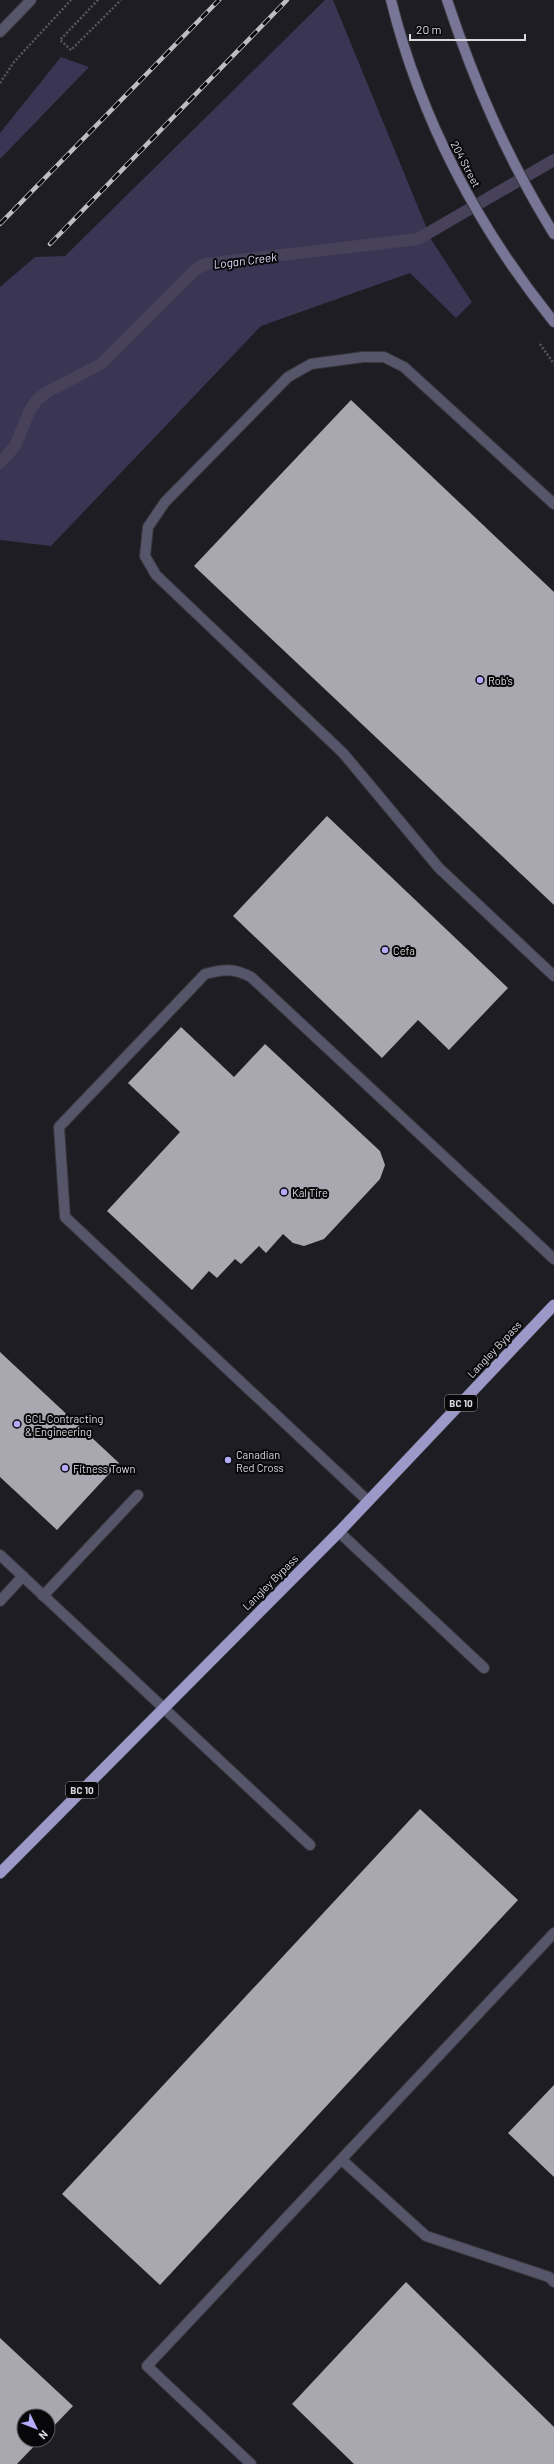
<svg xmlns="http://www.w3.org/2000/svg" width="554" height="2464" viewBox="0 0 554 2464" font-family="Barlow,sans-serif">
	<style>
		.green { fill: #393553 }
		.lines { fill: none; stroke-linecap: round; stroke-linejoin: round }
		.stream { stroke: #47415a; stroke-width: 12 }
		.building { fill: #a9a8b0 }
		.service-casing { stroke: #37373d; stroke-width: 12 }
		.tertiary-casing { stroke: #37373d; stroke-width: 12 }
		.secondary-casing { stroke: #37373d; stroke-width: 12 }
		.trunk-casing { stroke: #37373d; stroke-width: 12 }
		.path { stroke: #56565b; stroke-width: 2.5; stroke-dasharray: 2 2; stroke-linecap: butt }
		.service { stroke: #57556a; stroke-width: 10 }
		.tertiary { stroke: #57556a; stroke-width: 10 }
		.secondary { stroke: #787597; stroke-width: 10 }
		.trunk { stroke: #9c98c8; stroke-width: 11 }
		.rail-casing { stroke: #bebec2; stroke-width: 4.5 }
		.rail { stroke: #08070a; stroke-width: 3; stroke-dasharray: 9; stroke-linecap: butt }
		.poi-dot { fill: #b5acf9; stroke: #08070a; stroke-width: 1.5 }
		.labels { text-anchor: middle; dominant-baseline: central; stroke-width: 4; stroke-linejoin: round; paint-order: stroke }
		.shield { fill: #08070a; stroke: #9b9b9e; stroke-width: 1 }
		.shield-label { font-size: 10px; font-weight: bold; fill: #dadade }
		.street-label { font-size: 11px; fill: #dadade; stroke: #08070a }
		.poi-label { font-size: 11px; fill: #dadade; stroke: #08070a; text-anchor: start }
		.water-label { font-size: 12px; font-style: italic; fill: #dddbfa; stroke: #08070a }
	</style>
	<rect width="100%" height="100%" fill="#1d1d23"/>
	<g class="green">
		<path d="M325,0H333L432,241L472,302L456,318L410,273L261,326L51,546L0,540V287L35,257L65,256Z"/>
		<path d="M61,57L89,67L0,159V133Z"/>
	</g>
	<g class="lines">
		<path class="stream" d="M0,463L15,446L30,410L37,400L47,392L101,364L195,270L205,264L418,239L554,160"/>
	</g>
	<g class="building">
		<path d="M351,400L554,592V905L194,566Z"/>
		<path d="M327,816L508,988L449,1050L418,1020L382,1058L233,916Z"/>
		<path d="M181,1027L234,1077L265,1044L380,1151L385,1165L380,1179L324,1239L304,1246L293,1243L283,1234L266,1253L259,1246L241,1264L235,1259L217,1278L209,1271L192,1290L107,1211L180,1132L128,1083Z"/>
		<path d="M0,1352L119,1463L57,1530L0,1477Z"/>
		<path d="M420,1809L518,1900L160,2285L62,2194Z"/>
		<path d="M554,2085V2177L508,2133Z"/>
		<path d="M406,2282L554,2427V2464H354L292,2404Z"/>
		<path d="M0,2338L73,2406L48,2432V2416H24V2440H40L17,2464H0Z"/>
	</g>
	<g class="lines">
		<defs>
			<g id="service">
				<path d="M554,504L404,367L384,357H363L311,364L288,377L165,502L148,527L145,556L156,575L343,753L439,868L554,976"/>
				<path d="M368,1501L65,1217L59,1127L205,974C223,969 234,968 251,977L554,1259"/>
				<path d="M339,1532L484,1668"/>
				<path d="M0,1555L310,1845"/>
				<path d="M43,1596L138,1495"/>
				<path d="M0,1601L23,1576"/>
				<path d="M342,2160L426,2236L549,2277L554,2282"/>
				<path d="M251,2464L147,2366L554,1933"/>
			</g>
			<path id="tertiary" d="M0,32L31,0"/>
			<g id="secondary">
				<path d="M391,0C420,118 478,228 554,322"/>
				<path d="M447,0C475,84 507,158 554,234"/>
			</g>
			<path id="trunk" d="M0,1873L339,1532L554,1305"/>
		</defs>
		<use href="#service" class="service-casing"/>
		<use href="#tertiary" class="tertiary-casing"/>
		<use href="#secondary" class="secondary-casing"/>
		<use href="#trunk" class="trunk-casing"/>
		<g class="path">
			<path d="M98,0L60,40L71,50L121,0"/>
			<path d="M0,83L14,62L71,0"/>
			<path d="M540,344L554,364"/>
		</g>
		<use href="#service" class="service"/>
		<use href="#tertiary" class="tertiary"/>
		<use href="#secondary" class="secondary"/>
		<use href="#trunk" class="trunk"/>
		<defs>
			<g id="rail">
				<path d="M0,224L219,0"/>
				<path d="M50,244L287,0"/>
			</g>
		</defs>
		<use href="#rail" class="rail-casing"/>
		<use href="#rail" class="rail"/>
	</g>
	<g class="poi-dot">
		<circle cx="480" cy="680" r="4"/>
		<circle cx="385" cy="950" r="4"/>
		<circle cx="284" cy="1192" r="4"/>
		<circle cx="17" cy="1424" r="4"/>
		<circle cx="228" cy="1460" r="4"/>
		<circle cx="65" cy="1468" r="4"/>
	</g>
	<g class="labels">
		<g class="shield">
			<rect x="445" y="1395" width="32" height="16" rx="3"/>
			<rect x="66" y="1782" width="32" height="16" rx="3"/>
		</g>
		<g class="shield-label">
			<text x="461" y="1403">BC 10</text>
			<text x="82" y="1790">BC 10</text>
		</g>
		<g class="street-label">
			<text transform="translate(466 164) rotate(62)">204 Street</text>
			<text transform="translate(494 1349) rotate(-47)">Langley Bypass</text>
			<text transform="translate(270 1582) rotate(-45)">Langley Bypass</text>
		</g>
		<g class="poi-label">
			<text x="488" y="680">Rob's</text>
			<text x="393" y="950">Cefa</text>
			<text x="292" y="1192">Kal Tire</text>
			<text x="25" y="1418">GCL Contracting<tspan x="25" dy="13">&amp; Engineering</tspan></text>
			<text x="236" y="1454">Canadian<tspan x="236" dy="13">Red Cross</tspan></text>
			<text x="73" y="1468">Fitness Town</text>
		</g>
		<g class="water-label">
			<text transform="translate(245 260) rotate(-7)">Logan Creek</text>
		</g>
	</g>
	<g transform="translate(36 2428) rotate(133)"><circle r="19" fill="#08070a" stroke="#5c5b5f"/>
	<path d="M0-3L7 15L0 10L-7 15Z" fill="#b5acf9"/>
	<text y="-6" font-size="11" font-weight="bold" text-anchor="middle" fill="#dadade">N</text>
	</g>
	<path d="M410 34v6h115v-6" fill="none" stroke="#dadade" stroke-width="2"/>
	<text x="416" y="34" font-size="12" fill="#dadade" stroke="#08070a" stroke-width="3" paint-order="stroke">20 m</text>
</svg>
